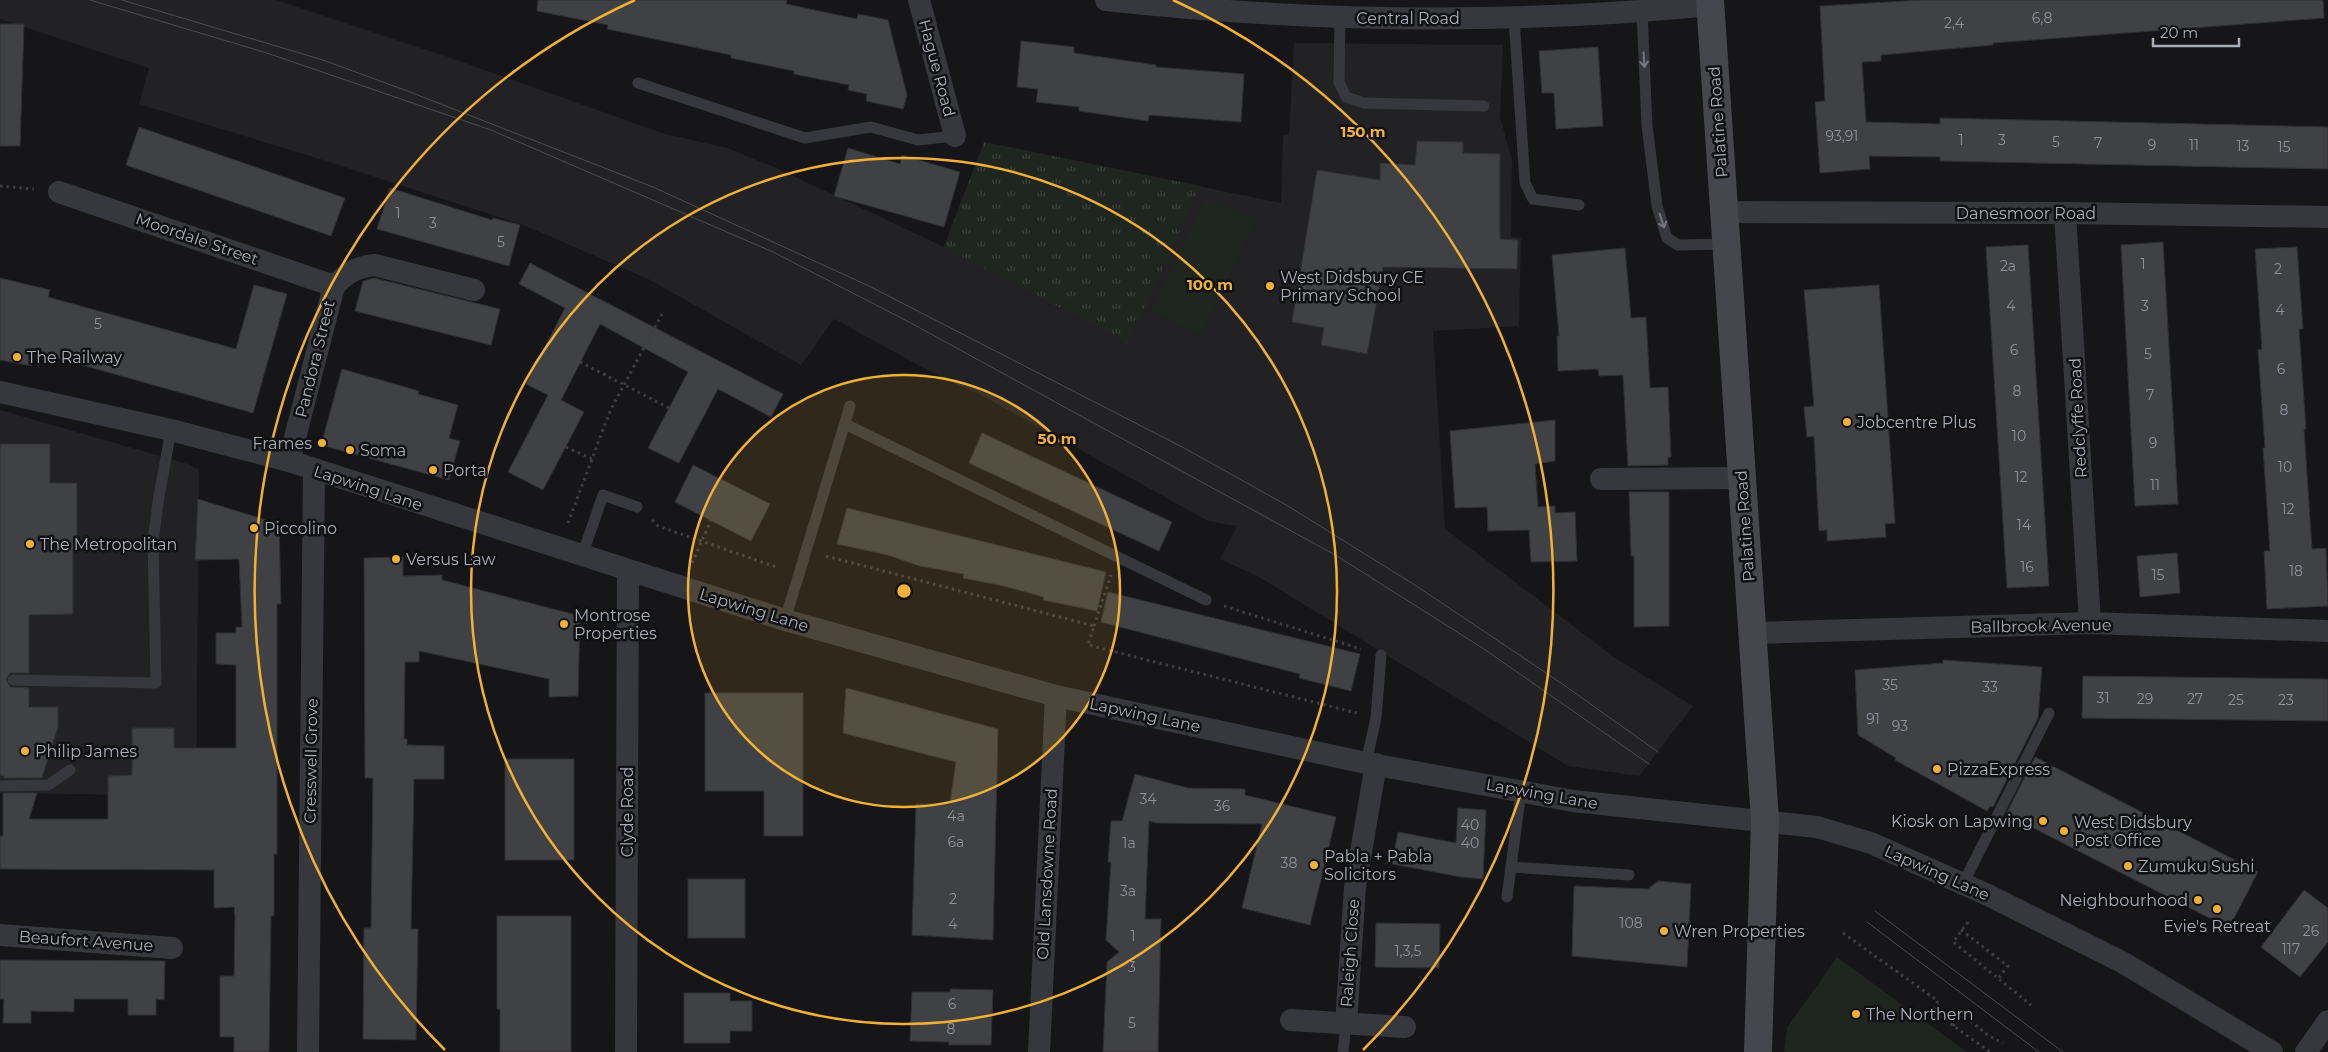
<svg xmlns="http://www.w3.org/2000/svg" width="2328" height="1052" viewBox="0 0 2328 1052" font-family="Montserrat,sans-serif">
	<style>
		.built { fill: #222225 }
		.grass { fill: url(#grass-tufts) }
		.pitch { fill: #1e261f }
		.building { fill: #404145; stroke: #303034 }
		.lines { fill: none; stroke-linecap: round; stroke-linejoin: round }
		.path { stroke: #3d3f44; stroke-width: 3; stroke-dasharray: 2.5 4; stroke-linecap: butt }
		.service { stroke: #37383d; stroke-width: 11 }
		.minor { stroke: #37383d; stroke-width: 22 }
		.secondary { stroke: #45474d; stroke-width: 28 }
		.tram { stroke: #4a4c52; stroke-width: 1 }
		.oneway { stroke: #757881 }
		.ring { fill: none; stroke: #f2b134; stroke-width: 2.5 }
		.poi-dot { fill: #f2b134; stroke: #111113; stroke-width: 2 }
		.labels { text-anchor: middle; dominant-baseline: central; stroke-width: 5; stroke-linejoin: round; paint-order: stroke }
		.number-label { font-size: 14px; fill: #8e929b }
		.street-label { font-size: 16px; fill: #a8adb8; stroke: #111113 }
		.poi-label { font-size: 16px; fill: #a8adb8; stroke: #111113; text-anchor: start }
		.centre { fill: #f2b134; stroke: #111113; stroke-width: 2.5 }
		.ring-label { font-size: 15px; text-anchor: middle; font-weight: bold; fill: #f2b134; stroke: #111113; stroke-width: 5; stroke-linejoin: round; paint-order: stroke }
	</style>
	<defs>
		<pattern id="grass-tufts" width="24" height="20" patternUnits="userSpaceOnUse" patternTransform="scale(1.25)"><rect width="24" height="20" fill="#1e261f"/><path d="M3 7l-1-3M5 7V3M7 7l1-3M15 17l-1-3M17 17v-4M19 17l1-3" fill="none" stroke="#3c433d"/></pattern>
	</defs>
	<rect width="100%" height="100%" fill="#161618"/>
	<g class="built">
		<path d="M0,0H276L448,57L665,134L727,148L774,167L944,247L984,142L1281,203L1283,135H1289L1294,43L1503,45L1500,117L1512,161L1511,237L1521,238L1519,326L1433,331L1445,529L1614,657L1693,706L1639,776L1568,766L1259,577L1220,559L1237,526L1208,521L979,394L942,378L834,319L801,365L648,279L526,226L320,159L139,104L149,68L0,19Z"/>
		<path d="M0,410L188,464L199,470L196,796L0,793Z"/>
	</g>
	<path class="grass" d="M984,142L1201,186L1128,343L944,247Z"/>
	<g class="pitch">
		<path d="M1205,198L1255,222L1201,335L1151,311Z"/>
		<path d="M1837,957L1967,1052H1784L1787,1028Z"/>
	</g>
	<g class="building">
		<path d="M538,0H787L786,4L857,19L858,14L888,20L907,95L903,109L866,101L867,94L848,90L849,85L794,74V71L731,58V55L607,29L608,25L537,11Z"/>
		<path d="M1922,0H2323L2324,18L1993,43V45L1881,55V61L1862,62L1866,122L1940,124V118L2328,127V169L1940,161V157L1869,156L1870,169L1820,173L1815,102L1825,101L1820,6Z"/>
		<path d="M0,24H24L20,146H0Z"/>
		<path d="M1021,41L1074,47V53L1156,65V67L1244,74L1241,122L1149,115L1148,121L1079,111V107L1036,102L1038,89L1017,87Z"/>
		<path d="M1598,47L1603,126L1556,129L1554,93H1542L1539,51Z"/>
		<path d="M139,127L345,198L331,236L126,165Z"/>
		<path d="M1417,141L1463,142V153L1500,154V239L1518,240L1517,269L1383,267L1367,354L1321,345L1324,328L1292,322L1317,170L1380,180V163L1415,165Z"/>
		<path d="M848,148L900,164L902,155L960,172L944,227L834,196Z"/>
		<path d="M390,188L492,220L493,218L520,225L509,266L377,229Z"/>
		<path d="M2163,242L2178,504L2135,506L2121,245Z"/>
		<path d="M2028,245L2049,586L2007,588L1986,247Z"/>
		<path d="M2297,247L2303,329H2299L2306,429H2304L2312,549L2326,548L2328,606L2267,609L2264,551H2270L2263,448H2265L2258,350L2262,349L2255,249Z"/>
		<path d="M1625,248L1631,318L1646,317L1650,388L1668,387L1671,457H1668V465L1628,466L1623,375L1599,376L1598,369L1558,371L1557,336H1559L1552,255Z"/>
		<path d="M530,263L783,394L771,417L718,389L679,463L648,448L688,372L600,324L561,400L584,412L543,490L508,472L548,395L526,384L565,308L519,284Z"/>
		<path d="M0,278L50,290L48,297L236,349L254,285L287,294L253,413L36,352L32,366L0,360Z"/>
		<path d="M374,278L500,309L491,345L355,311L363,281Z"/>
		<path d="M1879,285L1895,523L1885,524L1886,537L1827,541V530L1819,531L1814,436L1807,437L1804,407L1814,406L1804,290Z"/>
		<path d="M342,369L419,391L418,394L458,405L449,438L460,441L449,480L321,445Z"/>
		<path d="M1555,420V461L1535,464L1538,507L1555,506V513L1575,512L1577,561L1531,562L1529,530L1488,531L1487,507L1455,508L1450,431Z"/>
		<path d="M982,433L1172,522L1159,551L969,463Z"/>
		<path d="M0,444H50V483H77V549H73V614L29,615V673H10L6,679L10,687L29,688V707H58V727L42,778H4V776H0Z"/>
		<path d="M693,465L770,504L751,541L675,502Z"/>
		<path d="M1629,492H1669V626L1634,627V556H1631Z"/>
		<path d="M198,499L279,524L281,604H277V854H274V916H271L269,1052H234V1037H220V976H234L235,916L234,907L214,908V870L0,869V836H3V793H37L29,819H108V776L132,775V728H174V748H236V665L216,664V633H236V627H242L239,559L195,560Z"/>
		<path d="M847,508L1106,572L1097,611L1043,600L1044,597L1004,586L963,578L964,574L920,566L888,555L837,544Z"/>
		<path d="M2177,553L2180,593L2140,597L2137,556Z"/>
		<path d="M403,557V576L442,575V580L580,616L578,696L549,697V679L419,651V662H405L404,739H407V745L444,746V779H414L411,929H418L416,1040L363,1039L364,928H371L373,778H365L364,558Z"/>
		<path d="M1108,592L1360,654L1351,691L1299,678L1300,674L1101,622Z"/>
		<path d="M1943,660L2042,667L2038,718L1993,807L1990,806L1987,811L1895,760L1896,758L1858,735L1855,670L1943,663Z"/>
		<path d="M2083,676L2328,679V721L2082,718Z"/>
		<path d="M846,688L998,729L993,940L912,935L916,804H950L956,762L843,733Z"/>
		<path d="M705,693H803V836H764V791H705Z"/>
		<path d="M2035,757L2258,872L2229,928L2006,814Z"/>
		<rect x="505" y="759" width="69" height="101"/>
		<path d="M1135,774L1188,788L1245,789V795L1336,817L1310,925L1242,908L1262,824L1157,823L1149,821L1145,919H1161L1158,1052H1103L1107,962L1119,952L1106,940L1111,862H1108L1111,821H1122Z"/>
		<path d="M1458,808L1486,810L1483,879L1461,877L1392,864L1398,832L1456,843Z"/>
		<rect x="688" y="879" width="57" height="59"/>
		<path d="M1658,881L1691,884L1687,967L1572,956L1574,886L1648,889Z"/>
		<path d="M2304,890L2328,908V942L2300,977L2261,947Z"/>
		<path d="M497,916H571V1052H500V1009H497Z"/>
		<path d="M1376,923L1440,924L1439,968L1375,967Z"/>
		<path d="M0,960L165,961L164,1000L156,999V1015H128V999H74V1012L31,1011V1023H3L4,999H0Z"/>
		<path d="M950,989L993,990L991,1045H949V1042L910,1041L912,992H950Z"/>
		<path d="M684,993H730V1001H752V1031H730V1043H684Z"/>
	</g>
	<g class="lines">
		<g class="path">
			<path d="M0,186L34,189"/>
			<path d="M580,362L669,408"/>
			<path d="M566,447L592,459"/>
			<path d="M652,520L658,526L779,568"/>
			<path d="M568,523L610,411L662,314"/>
			<path d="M826,556L1094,626L1088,645L1357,713"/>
			<path d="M692,563L711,520"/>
			<path d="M1224,606L1361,649"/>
			<path d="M1094,626L1111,575"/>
			<path d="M1968,922L1953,942L2031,1005"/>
			<path d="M1961,930L2008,966L1998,979"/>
			<path d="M1843,933L1938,1001L1933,1011L1990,1052"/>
			<path d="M1953,1026L1962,1014L1989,1036L2003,1043"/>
		</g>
		<g class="service">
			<path d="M1642,12L1647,126L1657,206L1667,238L1678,245L1725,244"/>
			<path d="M1340,18L1339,82L1346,97L1364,103L1484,106"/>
			<path d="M1514,18L1525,183L1533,199L1579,205"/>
			<path d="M638,83L805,138L871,127L918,140L955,136"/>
			<path d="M845,424L1206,600"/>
			<path d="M582,556L603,495L637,507"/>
			<path d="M785,620L850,406"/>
			<path d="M13,680L156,683L153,542L158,502L171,430"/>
			<path d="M1366,763L1376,718L1381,655"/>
			<path d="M0,786L48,785L70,770"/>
			<path d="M1511,867L1629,875"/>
			<path d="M1963,884L2049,713"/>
			<path d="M1507,897L1521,791"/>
			<path d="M1343,1052L1346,1024"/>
		</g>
		<g class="minor">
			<path d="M919,0L955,136"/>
			<path d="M1106,0C1307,22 1509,25 1710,5"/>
			<path d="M59,192L334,286"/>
			<path d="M1725,212L2065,213L2328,217"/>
			<path d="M2065,213L2090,623"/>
			<path d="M0,392L171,430L289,461L785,620L1056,696L1366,763L1573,801L1817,827L1871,843L1988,895L2122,962L2272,1052"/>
			<path d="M289,461L334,286C347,273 356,267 375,265L474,290"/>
			<path d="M1601,479L1741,478"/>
			<path d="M1753,633L2090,623L2328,631"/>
			<path d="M0,935L172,948"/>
			<path d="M1291,1020L1405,1027"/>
			<path d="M1346,1024L1355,887L1376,764"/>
			<path d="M308,1052L314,470"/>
			<path d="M626,1052L628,571"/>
			<path d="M1039,1052L1056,696"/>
			<path d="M2306,1052L2328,1021"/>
		</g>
		<path class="secondary" d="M1710,0L1765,821L1758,1052"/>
		<g class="tram">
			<path d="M90,0L267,53L491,130L773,252L909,322L1337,556L1484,649L1649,764"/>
			<path d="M122,0L323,60L410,92L653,187L869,286L1186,449L1288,506L1418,587L1561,683L1658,752"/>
			<path d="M1875,911L2063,1052"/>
			<path d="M1867,922L2039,1052"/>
		</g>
	</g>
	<defs><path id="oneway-shaft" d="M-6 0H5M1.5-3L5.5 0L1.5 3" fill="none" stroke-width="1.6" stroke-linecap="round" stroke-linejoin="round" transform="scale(1.25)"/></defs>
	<g class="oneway">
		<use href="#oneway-shaft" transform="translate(1644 60) rotate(87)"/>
		<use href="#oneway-shaft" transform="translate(1662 221) rotate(72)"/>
	</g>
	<circle cx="904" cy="591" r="216" fill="#f2b134" fill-opacity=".12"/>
	<g class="ring">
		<circle cx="904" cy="591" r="216"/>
		<circle cx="904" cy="591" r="433"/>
		<path d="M445 1050A649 649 0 0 1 635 0M1173 0A649 649 0 0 1 1363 1050"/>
	</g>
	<g class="poi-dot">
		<circle cx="1270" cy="286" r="5"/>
		<circle cx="17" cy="357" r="5"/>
		<circle cx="1847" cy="422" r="5"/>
		<circle cx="322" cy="443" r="5"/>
		<circle cx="350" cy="450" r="5"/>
		<circle cx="433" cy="470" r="5"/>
		<circle cx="254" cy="528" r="5"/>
		<circle cx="30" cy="544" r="5"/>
		<circle cx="396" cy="559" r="5"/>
		<circle cx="564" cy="624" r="5"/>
		<circle cx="25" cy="751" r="5"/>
		<circle cx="1937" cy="769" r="5"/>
		<circle cx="2043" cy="821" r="5"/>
		<circle cx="2064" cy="831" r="5"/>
		<circle cx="1314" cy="865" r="5"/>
		<circle cx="2128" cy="866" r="5"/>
		<circle cx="2198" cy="900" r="5"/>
		<circle cx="2217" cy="909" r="5"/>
		<circle cx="1664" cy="931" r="5"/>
		<circle cx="1856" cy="1014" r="5"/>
	</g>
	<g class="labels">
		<g class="number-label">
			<text x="2042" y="18">6,8</text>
			<text x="1954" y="23">2,4</text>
			<text x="1842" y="136">93,91</text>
			<text x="1961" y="140">1</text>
			<text x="2002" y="140">3</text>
			<text x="2056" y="142">5</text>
			<text x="2098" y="143">7</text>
			<text x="2152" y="145">9</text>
			<text x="2194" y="145">11</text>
			<text x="2243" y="146">13</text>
			<text x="2284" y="147">15</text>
			<text x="398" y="213">1</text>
			<text x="433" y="223">3</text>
			<text x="501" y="242">5</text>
			<text x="2143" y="264">1</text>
			<text x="2008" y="266">2a</text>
			<text x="2278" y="269">2</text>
			<text x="2011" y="306">4</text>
			<text x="2145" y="306">3</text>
			<text x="2280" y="310">4</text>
			<text x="98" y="324">5</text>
			<text x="2014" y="350">6</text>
			<text x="2148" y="354">5</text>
			<text x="2281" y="369">6</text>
			<text x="2017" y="391">8</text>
			<text x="2150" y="395">7</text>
			<text x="2284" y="410">8</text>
			<text x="2019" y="436">10</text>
			<text x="2153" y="443">9</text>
			<text x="2285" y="467">10</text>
			<text x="2021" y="477">12</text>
			<text x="2155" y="485">11</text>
			<text x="2288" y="509">12</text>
			<text x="2024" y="525">14</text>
			<text x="2027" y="567">16</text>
			<text x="2296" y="571">18</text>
			<text x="2158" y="575">15</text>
			<text x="1890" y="685">35</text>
			<text x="1990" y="687">33</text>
			<text x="2103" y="698">31</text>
			<text x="2145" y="699">29</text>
			<text x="2195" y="699">27</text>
			<text x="2236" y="700">25</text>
			<text x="2286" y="700">23</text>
			<text x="1873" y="719">91</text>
			<text x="1900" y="726">93</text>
			<text x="1148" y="799">34</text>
			<text x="1222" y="806">36</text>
			<text x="956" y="816">4a</text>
			<text x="1470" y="825">40</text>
			<text x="956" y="842">6a</text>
			<text x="1129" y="843">1a</text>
			<text x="1470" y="843">40</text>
			<text x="1289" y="863">38</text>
			<text x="1128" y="891">3a</text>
			<text x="953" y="899">2</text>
			<text x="1631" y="923">108</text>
			<text x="953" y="924">4</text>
			<text x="2311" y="931">26</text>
			<text x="1133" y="936">1</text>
			<text x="2291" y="949">117</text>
			<text x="1408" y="951">1,3,5</text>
			<text x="1132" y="967">3</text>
			<text x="952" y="1004">6</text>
			<text x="1132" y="1023">5</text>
			<text x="951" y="1029">8</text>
		</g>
		<g class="street-label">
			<text x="1408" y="18">Central Road</text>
			<text transform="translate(937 68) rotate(75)">Hague Road</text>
			<text transform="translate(1718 122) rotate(-94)">Palatine Road</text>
			<text x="2026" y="213">Danesmoor Road</text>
			<text transform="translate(197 239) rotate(19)">Moordale Street</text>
			<text transform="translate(315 359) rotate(-76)">Pandora Street</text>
			<text transform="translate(2078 418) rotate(-93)">Redclyffe Road</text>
			<text transform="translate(368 488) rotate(18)">Lapwing Lane</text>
			<text transform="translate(1745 526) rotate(-94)">Palatine Road</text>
			<text transform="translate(754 610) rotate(17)">Lapwing Lane</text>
			<text transform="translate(2041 626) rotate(-1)">Ballbrook Avenue</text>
			<text transform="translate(1145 715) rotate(12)">Lapwing Lane</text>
			<text transform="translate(311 761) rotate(-89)">Cresswell Grove</text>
			<text transform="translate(1542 794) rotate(10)">Lapwing Lane</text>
			<text transform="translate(627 812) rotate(-90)">Clyde Road</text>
			<text transform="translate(1937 873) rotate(24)">Lapwing Lane</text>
			<text transform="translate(1047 874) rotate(-87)">Old Lansdowne Road</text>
			<text transform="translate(86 941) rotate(4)">Beaufort Avenue</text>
			<text transform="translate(1350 953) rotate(-86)">Raleigh Close</text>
		</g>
		<g class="poi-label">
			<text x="1280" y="277">West Didsbury CE<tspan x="1280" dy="18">Primary School</tspan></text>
			<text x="27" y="357">The Railway</text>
			<text x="1857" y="422">Jobcentre Plus</text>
			<text x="312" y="443" text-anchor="end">Frames</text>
			<text x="360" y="450">Soma</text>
			<text x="443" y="470">Porta</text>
			<text x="264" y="528">Piccolino</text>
			<text x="40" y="544">The Metropolitan</text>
			<text x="406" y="559">Versus Law</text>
			<text x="574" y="615">Montrose<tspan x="574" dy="18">Properties</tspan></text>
			<text x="35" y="751">Philip James</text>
			<text x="1947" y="769">PizzaExpress</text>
			<text x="2033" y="821" text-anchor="end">Kiosk on Lapwing</text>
			<text x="2074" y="822">West Didsbury<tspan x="2074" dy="18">Post Office</tspan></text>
			<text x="1324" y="856">Pabla + Pabla<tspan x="1324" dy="18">Solicitors</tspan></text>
			<text x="2138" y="866">Zumuku Sushi</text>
			<text x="2188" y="900" text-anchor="end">Neighbourhood</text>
			<text x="2217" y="926" text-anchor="middle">Evie's Retreat</text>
			<text x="1674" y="931">Wren Properties</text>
			<text x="1866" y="1014">The Northern</text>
		</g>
	</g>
	<circle cx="904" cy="591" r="8" class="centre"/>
	<g class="ring-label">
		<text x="1363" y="137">150 m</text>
		<text x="1210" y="290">100 m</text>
		<text x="1057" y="444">50 m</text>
	</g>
	<path d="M2153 38v8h86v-8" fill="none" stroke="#a8adb8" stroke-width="2.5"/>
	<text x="2160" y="38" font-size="15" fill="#a8adb8" stroke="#111113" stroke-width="4" paint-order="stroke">20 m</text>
</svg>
